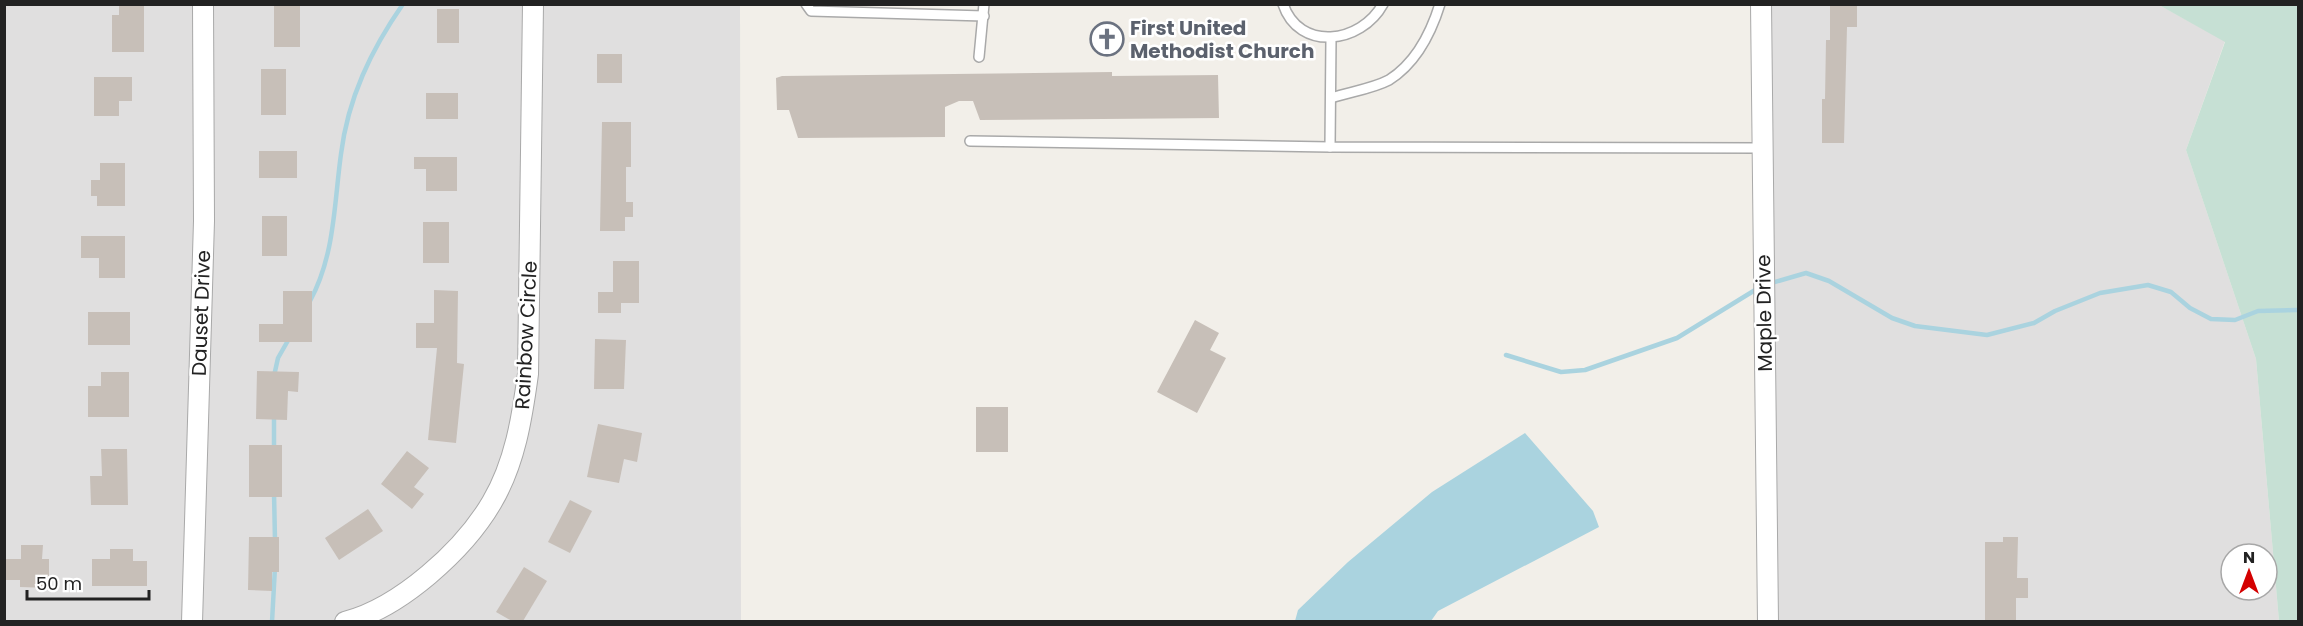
<svg xmlns="http://www.w3.org/2000/svg" width="2303" height="626" viewBox="0 0 2303 626" font-family="Poppins,sans-serif">
	<style>
		.residential { fill: #e0dfdf; fill-rule: evenodd }
		.wetland { fill: #c6e0d4 }
		.water { fill: #aad3df }
		.lines { fill: none; stroke-linecap: round; stroke-linejoin: round }
		.stream { stroke: #aad3df; stroke-width: 4.5 }
		.building { fill: #c7bfb8 }
		.service-casing { stroke: #a9a9a9; stroke-width: 12 }
		.minor-casing { stroke: #a9a9a9; stroke-width: 22 }
		.service { stroke: #fff; stroke-width: 9 }
		.minor { stroke: #fff; stroke-width: 20 }
		.labels { text-anchor: middle; dominant-baseline: central; stroke-width: 5; stroke-linejoin: round; paint-order: stroke }
		.worship-label { font-size: 20px; font-weight: bold; fill: #5b616d; stroke: #fff; text-anchor: start }
		.street-label { font-size: 20px; fill: #222; stroke: #fff }
	</style>
	<rect width="100%" height="100%" fill="#f2efe9"/>
	<g class="residential">
		<path d="M4,5H740L741,621H5Z"/>
		<path d="M1765,5H2159L2225,41L2186,150L2256,359L2279,621H1771ZM2231,554H2267V590H2231Z"/>
	</g>
	<path class="wetland" d="M2159,5H2298V621H2279L2256,359L2186,150L2225,42Z"/>
	<path class="water" d="M1525,433L1593,511L1599,527L1438,611L1431,621H1295L1298,610L1348,562L1432,492Z"/>
	<g class="lines">
		<g class="stream">
			<path d="M1768,284L1806,273L1829,281L1892,318L1915,326L1987,335L2034,323L2055,311L2100,293L2148,285L2171,292L2190,308L2211,319L2235,320L2258,311L2298,310"/>
			<path d="M310,301C335,255 334,204 341,154C348,98 371,50 403,4"/>
			<path d="M1506,355L1561,372L1585,370L1677,338L1760,287"/>
			<path d="M274,376L278,358L290,337"/>
			<path d="M274,414V451"/>
			<path d="M274,492L275,541"/>
			<path d="M272,622L275,567"/>
		</g>
	</g>
	<g class="building">
		<path d="M119,4H144V52H112V15H119Z"/>
		<rect x="274" y="4" width="26" height="43"/>
		<path d="M1830,4H1857V27H1847L1844,143H1822V99H1825L1826,40H1830Z"/>
		<rect x="437" y="9" width="22" height="34"/>
		<rect x="597" y="54" width="25" height="29"/>
		<rect x="261" y="69" width="25" height="46"/>
		<path d="M1112,72V76L1218,75L1219,118L980,120L973,101H959L945,107V137L798,138L789,110H777L776,78L782,76Z"/>
		<path d="M94,77H132V101H119V116H94Z"/>
		<rect x="426" y="93" width="32" height="26"/>
		<path d="M602,122H631V167H626V202H633V217H625V231H600Z"/>
		<rect x="259" y="151" width="38" height="27"/>
		<path d="M414,157H457V191H426V169H414Z"/>
		<path d="M100,163H125V206H97V196H91V180H100Z"/>
		<rect x="262" y="216" width="25" height="40"/>
		<rect x="423" y="222" width="26" height="41"/>
		<path d="M81,236H125V278H99V258H81Z"/>
		<path d="M613,261H639V303H621V313H598V292H613Z"/>
		<path d="M434,290L458,291L457,363L464,364L456,443L428,440L437,348H416V323H434Z"/>
		<path d="M283,291H312V342H259V324H283Z"/>
		<rect x="88" y="312" width="42" height="33"/>
		<path d="M1195,320L1219,333L1210,350L1226,358L1197,413L1157,392Z"/>
		<path d="M595,339L626,340L624,389H594Z"/>
		<path d="M257,371L299,372L298,392L288,391L287,420L256,419Z"/>
		<path d="M101,372H129V417H88V386H101Z"/>
		<rect x="976" y="407" width="32" height="45"/>
		<path d="M598,424L642,433L637,462L624,459L619,483L587,477Z"/>
		<rect x="249" y="445" width="33" height="52"/>
		<path d="M101,449H127L128,505H91L90,476H102Z"/>
		<path d="M407,451L429,468L414,487L424,494L412,509L381,484Z"/>
		<path d="M570,500L592,511L570,553L548,542Z"/>
		<path d="M368,509L383,531L339,560L325,538Z"/>
		<path d="M249,537H279V572H272V591L248,590Z"/>
		<path d="M2003,537H2018L2017,578H2028V598H2016V621H1985V542H2003Z"/>
		<path d="M21,545H43L42,559H49V588L20,587V580H4V559H21Z"/>
		<path d="M110,549H133V561H147V586H92V559H110Z"/>
		<path d="M524,567L547,581L523,621H512L496,612Z"/>
	</g>
	<g class="lines">
		<defs>
			<g id="service">
				<path d="M806,4L811,11L984,16"/>
				<path d="M1283,4C1299,52 1361,44 1383,4"/>
				<path d="M1331,38L1330,147L1763,148"/>
				<path d="M979,57L984,4"/>
				<path d="M1331,98C1349,92 1372,89 1389,80C1416,63 1431,33 1440,4"/>
				<path d="M970,141L1330,147"/>
			</g>
			<g id="minor">
				<path d="M1761,4L1768,622"/>
				<path d="M192,622L204,221L203,4"/>
				<path d="M345,622C400,608 464,550 492,502C515,463 522,418 528,374L533,4"/>
			</g>
		</defs>
		<use href="#service" class="service-casing"/>
		<use href="#minor" class="minor-casing"/>
		<use href="#service" class="service"/>
		<use href="#minor" class="minor"/>
	</g>
	<defs>
		<symbol id="church-ring" viewBox="-11 -11 22 22"><circle r="9.5" fill="#fff" stroke="#6b7280" stroke-width="1.5"/><path d="M-1.2-6h2.4v3.5h3.3v2.4h-3.3V6h-2.4V-.1h-3.3v-2.4h3.3Z" fill="#6b7280"/></symbol>
	</defs>
	<g fill-rule="evenodd">
		<use href="#church-ring" x="1088" y="20" width="38" height="38"/>
	</g>
	<g class="labels">
		<g class="worship-label">
			<text x="1130" y="28">First United<tspan x="1130" dy="23">Methodist Church</tspan></text>
		</g>
		<g class="street-label">
			<text transform="translate(201 313) rotate(-88)">Dauset Drive</text>
			<text transform="translate(1764 313) rotate(-91)">Maple Drive</text>
			<text transform="translate(526 335) rotate(-87)">Rainbow Circle</text>
		</g>
	</g>
	<rect width="2303" height="626" fill="none" stroke="#222222" stroke-width="12"/>
	<g transform="translate(2249 572)"><circle r="28" fill="#ffffff" stroke="#a7a7a7" stroke-width="1.5"/>
	<path d="M0-4.5L10 22L0 15L-10 22Z" fill="#d40000"/>
	<text y="-9" font-size="16" font-weight="bold" text-anchor="middle" fill="#222222">N</text>
	</g>
	<path d="M27 590v9h122v-9" fill="none" stroke="#222222" stroke-width="3"/>
	<text x="36" y="590" font-size="18" fill="#222222" stroke="#ffffff" stroke-width="4.5" paint-order="stroke">50 m</text>
</svg>
